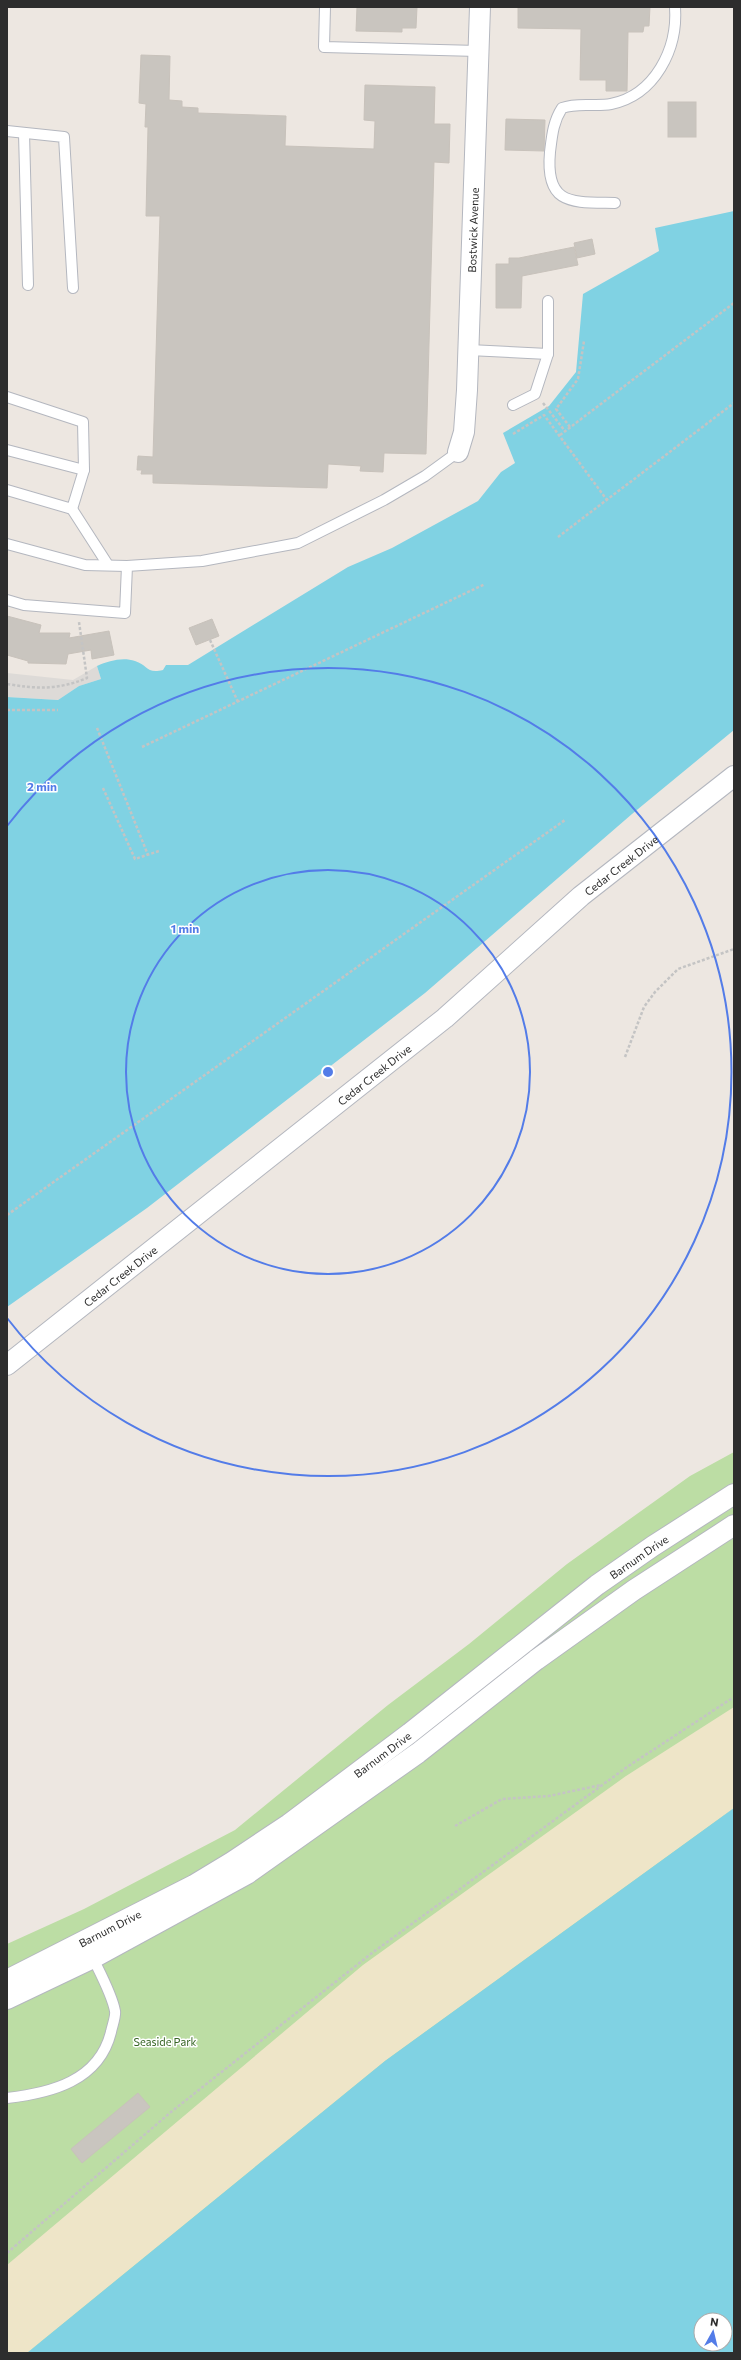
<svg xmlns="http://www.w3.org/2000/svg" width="741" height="2360" viewBox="0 0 741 2360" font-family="Commissioner,sans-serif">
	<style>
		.green { fill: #bcdda4 }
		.sand { fill: #eee5c8 }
		.plaza { fill: #dddad7 }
		.water { fill: #80d2e3; fill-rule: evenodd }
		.building { fill: #c9c5bf; stroke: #c8c2bb }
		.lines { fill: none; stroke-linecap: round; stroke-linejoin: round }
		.lane-casing { stroke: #b4b7bf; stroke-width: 12 }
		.street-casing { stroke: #b4b7bf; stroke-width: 22 }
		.path { stroke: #c4c4c4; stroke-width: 2.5; stroke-dasharray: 3 2; stroke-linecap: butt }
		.lane { stroke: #fff; stroke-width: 10 }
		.street { stroke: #fff; stroke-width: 20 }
		.ring { fill: none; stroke: #537ce8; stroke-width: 2 }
		.labels { text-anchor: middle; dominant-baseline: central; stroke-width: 3; stroke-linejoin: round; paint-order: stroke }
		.street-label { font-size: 11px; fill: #2d2d2d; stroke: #fff }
		.park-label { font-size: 11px; fill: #366423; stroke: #fff }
		.centre { fill: #537ce8; stroke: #fff; stroke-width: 2 }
		.ring-label { font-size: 12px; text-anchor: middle; font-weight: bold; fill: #537ce8; stroke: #fff; stroke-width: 3; stroke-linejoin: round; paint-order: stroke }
	</style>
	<rect width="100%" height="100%" fill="#ede7e1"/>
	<path class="green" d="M734,1452V1808L27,2353H7V1944L84,1909L235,1830L388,1705L469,1644L567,1564L690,1476Z"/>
	<path class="sand" d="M734,1707V1808L385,2061L27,2353H7V2265L363,1965L626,1776Z"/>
	<path class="plaza" d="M97,666L101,679L79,686L58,700L7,697V673L73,680Z"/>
	<g class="water">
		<path d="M734,211V730L632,814L425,993L147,1208L7,1307V697L58,700L79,686L101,679L97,666C109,661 122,657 135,661C148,665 146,674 163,670L166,665H188L348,567L392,548L478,501L501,472L515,463L503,433L549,406L576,372L583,294L659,251L655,228Z"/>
		<path d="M734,1808V2353H27L385,2061ZM701,2320H725V2344H701Z"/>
	</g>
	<g class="building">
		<path d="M357,7H417L416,28H402V32L356,31Z"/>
		<path d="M518,7H650L649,26H644L643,32H628L627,91H606V80H580L581,29L518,28Z"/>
		<path d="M141,55L170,56L169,100L182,101V107L198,108V113L286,116L285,146L374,149L375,121L364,120L365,85L435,87L434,124H450L449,163L434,162L426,454L384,453L383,472L360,471L361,466L328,464L327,488L153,483V474H141L142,470H137L138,456L153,457L160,216H146L148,127H145L146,104L139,103Z"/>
		<rect x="668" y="102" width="28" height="35"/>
		<path d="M506,119L545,120L544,151L505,150Z"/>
		<path d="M592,239L595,254L577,258L574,243Z"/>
		<path d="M574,247L578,265L522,276L521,308H496V264H509V258H519Z"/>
		<path d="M7,616L41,625L39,633H70L69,638L109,631L114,655L92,659L91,650L68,654L66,664L28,663V661L7,655Z"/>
		<path d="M212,619L219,636L196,645L189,628Z"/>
		<path d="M138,2093L150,2107L82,2163L71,2149Z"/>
	</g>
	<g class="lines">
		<defs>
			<g id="lane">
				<path d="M325,7L324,47L478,51"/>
				<path d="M7,131L64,137L73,288"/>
				<path d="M24,133L28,285"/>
				<path d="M615,203C572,202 545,206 550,152C552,136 553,122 562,108C578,102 595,107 611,104C655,95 678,49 675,7"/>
				<path d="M469,350L548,354"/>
				<path d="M7,397L83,422L84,470L72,509L7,490"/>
				<path d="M513,405L535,394L548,354V301"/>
				<path d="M7,450L84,470"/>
				<path d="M72,509L108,565"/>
				<path d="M7,544L85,565L127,566"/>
				<path d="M7,600L24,605L125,613L127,566L202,561L298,543L384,500L425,476L458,452"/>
				<path d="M7,2098C51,2093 99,2081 111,2032C112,2026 116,2017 115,2011C112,1994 99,1971 91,1954"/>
			</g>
			<g id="street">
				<path id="s1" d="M458,452L464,432L467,390L480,7"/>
				<path id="s2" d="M7,1365L445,1018L581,896L734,776"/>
				<path id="s3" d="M7,1980L194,1885L232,1862L289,1824L410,1733L597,1585L653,1546L734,1494"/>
				<path d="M7,1999L93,1958L247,1874L418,1753L536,1660L634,1590L734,1525"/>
			</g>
		</defs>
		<use href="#lane" class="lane-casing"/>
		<use href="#street" class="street-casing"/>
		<g class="path">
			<path d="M543,403L565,431"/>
			<path d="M570,427L556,409L578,379L584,341"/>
			<path d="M513,434L544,415L607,500"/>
			<path d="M560,435L734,303"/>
			<path d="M558,537L734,403"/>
			<path d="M210,640L238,702"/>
			<path d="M7,684C37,689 58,690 87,678L79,622"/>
			<path d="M7,710H58"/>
			<path d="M97,728L148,855"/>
			<path d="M142,747L485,584"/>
			<path d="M103,788L135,859L159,851"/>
			<path d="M625,1057L644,1007L655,992L678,969L734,949"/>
			<path d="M7,1215L565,820"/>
			<path d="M455,1826L502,1799L549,1796L601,1785"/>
			<path d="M7,2253L171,2112L372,1953L627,1767L734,1697"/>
		</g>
		<use href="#lane" class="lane"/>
		<use href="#street" class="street"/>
	</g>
	<g class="ring">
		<circle cx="328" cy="1072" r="202"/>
		<path d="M7 826A404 404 0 1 1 7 1318"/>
	</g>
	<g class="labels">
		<g class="street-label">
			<text stroke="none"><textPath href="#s1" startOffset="223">Bostwick Avenue</textPath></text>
			<text stroke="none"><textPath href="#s2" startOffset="792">Cedar Creek Drive</textPath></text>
			<text stroke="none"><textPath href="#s2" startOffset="468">Cedar Creek Drive</textPath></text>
			<text stroke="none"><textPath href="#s2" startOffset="144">Cedar Creek Drive</textPath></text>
			<text stroke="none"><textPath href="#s3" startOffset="763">Barnum Drive</textPath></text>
			<text stroke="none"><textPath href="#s3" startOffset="439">Barnum Drive</textPath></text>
			<text stroke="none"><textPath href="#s3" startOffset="115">Barnum Drive</textPath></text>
		</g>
		<g class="park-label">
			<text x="165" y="2041">Seaside Park</text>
		</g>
	</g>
	<circle cx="328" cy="1072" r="6" class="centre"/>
	<g class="ring-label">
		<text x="42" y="791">2 min</text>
		<text x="185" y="933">1 min</text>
	</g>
	<rect width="741" height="2360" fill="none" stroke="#2d2d2d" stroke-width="16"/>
	<g transform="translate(713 2332) rotate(8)"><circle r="19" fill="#ffffff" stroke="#ababab"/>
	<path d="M0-3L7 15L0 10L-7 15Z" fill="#537ce8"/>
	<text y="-6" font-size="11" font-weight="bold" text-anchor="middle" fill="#2d2d2d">N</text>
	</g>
</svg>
